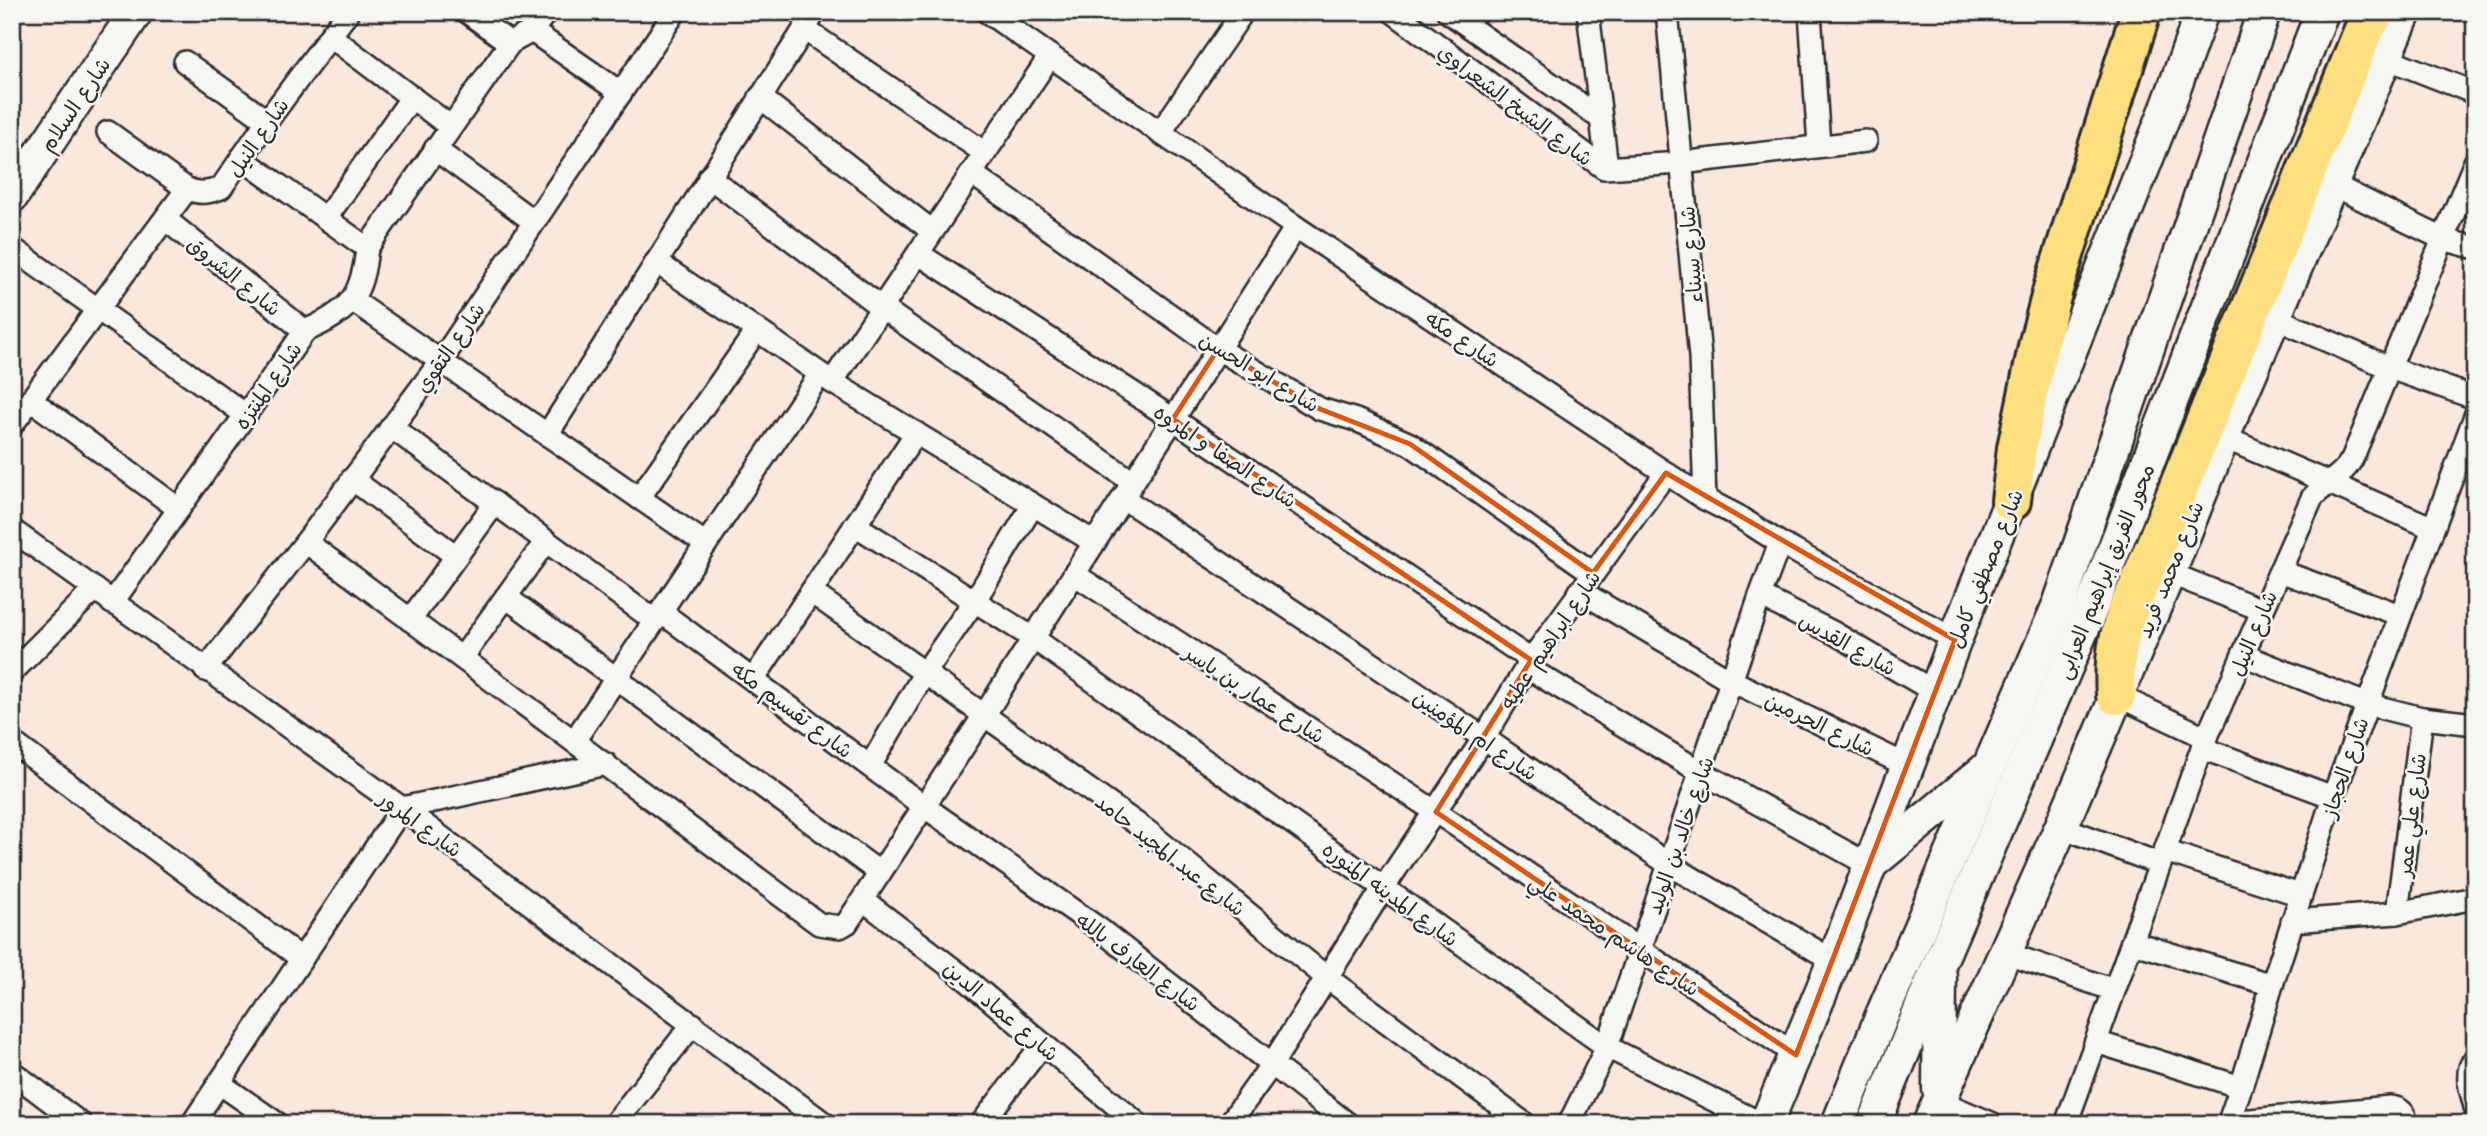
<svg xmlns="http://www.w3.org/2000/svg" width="2487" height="1136" viewBox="0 0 2487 1136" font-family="Mali,'Playpen Sans Arabic',sans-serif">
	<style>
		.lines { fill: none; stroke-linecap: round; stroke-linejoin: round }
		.street-casing { stroke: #2b2b2b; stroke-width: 26 }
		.secondary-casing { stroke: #2b2b2b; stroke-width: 37 }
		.highway-casing { stroke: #2b2b2b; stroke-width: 44 }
		.street { stroke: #f6f6f2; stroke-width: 21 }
		.secondary { stroke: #f6f6f2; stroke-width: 32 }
		.highway { stroke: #fce080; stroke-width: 38 }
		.marked { fill: none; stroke: #df570e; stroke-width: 5; stroke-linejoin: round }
		.labels { text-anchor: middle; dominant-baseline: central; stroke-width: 5; stroke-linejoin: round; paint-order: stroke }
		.street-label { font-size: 21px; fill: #2b2b2b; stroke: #f6f6f2 }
	</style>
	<rect width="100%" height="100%" fill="#f8e8de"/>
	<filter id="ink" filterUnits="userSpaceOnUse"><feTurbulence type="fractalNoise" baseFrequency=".0143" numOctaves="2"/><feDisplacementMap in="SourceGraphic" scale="14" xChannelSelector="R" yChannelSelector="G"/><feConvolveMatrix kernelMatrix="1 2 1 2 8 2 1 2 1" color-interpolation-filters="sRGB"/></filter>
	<g filter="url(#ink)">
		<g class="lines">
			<defs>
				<g id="street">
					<path d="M467,12L510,43"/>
					<path d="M987,12L1296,227L1705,499L1736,515L1780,543L1955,640"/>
					<path d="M1393,12L1604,168L1681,163L1866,141"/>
					<path d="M1448,12L1600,118"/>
					<path d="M1588,12L1607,167"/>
					<path d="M1667,12L1700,357L1705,499"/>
					<path d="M1810,12L1819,146"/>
					<path d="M804,29L985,153"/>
					<path d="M532,31L621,93"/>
					<path d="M330,36L451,127"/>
					<path d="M2386,58L2475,93"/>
					<path d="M185,62L267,121"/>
					<path d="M760,97L932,231"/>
					<path d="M108,132L187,189C200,194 208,193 221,188L267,121L348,12"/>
					<path d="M1160,133L1243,12"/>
					<path d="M435,149L533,221"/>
					<path d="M241,158L367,248"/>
					<path d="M971,173L1218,349L1320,409L1356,420L1410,444L1593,573"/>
					<path d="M709,177L882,308L1133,482"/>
					<path d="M2331,184L2443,239L2475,248"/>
					<path d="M326,218L412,97"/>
					<path d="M165,219L305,331"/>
					<path d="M12,248L246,415"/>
					<path d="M919,254L1173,419L1531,660"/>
					<path d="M656,262L757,330"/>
					<path d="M352,300L706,544"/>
					<path d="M2275,318L2390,368L2475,398"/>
					<path d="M832,382L1094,542"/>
					<path d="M31,400L179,509"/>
					<path d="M12,425L187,189"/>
					<path d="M391,427L655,621"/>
					<path d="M547,435L815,12"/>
					<path d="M2223,437L2433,528"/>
					<path d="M352,479L456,556"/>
					<path d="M639,498L757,330L832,382L1050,56"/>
					<path d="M1123,498L1484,738L1670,865L1834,961"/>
					<path d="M855,525L1033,638L1607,1047L1762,1124"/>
					<path d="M12,530L402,808L825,1124"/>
					<path d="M306,542L819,924L840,927L847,923L983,717L1296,227"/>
					<path d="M2280,571L2400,615"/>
					<path d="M2169,573L2262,610"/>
					<path d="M1074,574L1436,812L1796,1055"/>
					<path d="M1580,591L1732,681L1908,766"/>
					<path d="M811,592L1147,831L1326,977L1525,1124"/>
					<path d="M1760,596L1834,633L1935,692"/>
					<path d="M506,597L880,873"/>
					<path d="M112,603L305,331C350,312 362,296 367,248L510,43L532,31L546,12"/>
					<path d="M661,612L925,807L1098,928L1348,1124"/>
					<path d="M410,620L495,503"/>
					<path d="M2243,655L2366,704L2422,718L2475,724"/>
					<path d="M462,658L546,541"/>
					<path d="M1526,667L1701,772L1869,865"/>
					<path d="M205,670L306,542L441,361L675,12"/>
					<path d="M12,672L95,589"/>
					<path d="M753,680L916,433"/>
					<path d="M2116,695L2207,738"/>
					<path d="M574,741L820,374"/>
					<path d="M12,742L302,959"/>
					<path d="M2202,748L2333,797"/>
					<path d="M870,766L924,674L975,600L1033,505"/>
					<path d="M2061,827L2160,864"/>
					<path d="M2165,851L2300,895"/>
					<path d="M863,900L961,975L1138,1124"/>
					<path d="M2397,913L2422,718"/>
					<path d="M2292,921L2397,913L2475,898"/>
					<path d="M2132,942L2272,985"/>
					<path d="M2005,953L2114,990"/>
					<path d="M2096,1042L2241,1087"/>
					<path d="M2475,1058C2463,1073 2471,1090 2475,1107"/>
					<path d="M12,1072L81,1124"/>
					<path d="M219,1083L278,1124"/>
					<path d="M1939,1101L1993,1124"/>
					<path d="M2228,1122L2390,1107C2402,1108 2405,1113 2407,1124"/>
					<path d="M192,1124L402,808L606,764"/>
					<path d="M614,1124L693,1024"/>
					<path d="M981,1124L1043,1044"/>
					<path d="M1229,1124L1272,1064L1384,887L1484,738L1531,660L1666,473"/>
					<path d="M1569,1124L1607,1047L1760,596L1780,543"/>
					<path d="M2066,1124L2202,748L2312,498C2325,483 2342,477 2352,459L2475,162"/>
					<path d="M2228,1124L2241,1087L2272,985L2333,797L2475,416"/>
				</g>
				<g id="secondary">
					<path d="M12,196L136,12"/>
					<path d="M1872,863L1986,769"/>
					<path d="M1939,1089L1940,976"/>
					<path d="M1766,1124L1834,961L1955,640L2169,103L2202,12"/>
					<path d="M1838,1124L1883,1013L2060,602L2264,12"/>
					<path d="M1874,1124L1940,962L2089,614L2322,12"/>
					<path d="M1929,1124L2061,827L2169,573L2223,437L2405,12"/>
				</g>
				<g id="highway">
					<path d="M2011,501L2017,448L2039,342L2053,289L2141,12"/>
					<path d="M2116,695C2113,655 2120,623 2138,588L2363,32L2375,12"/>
				</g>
			</defs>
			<use href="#street" class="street-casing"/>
			<use href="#secondary" class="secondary-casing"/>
			<use href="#highway" class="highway-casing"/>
			<use href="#street" class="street"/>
			<use href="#secondary" class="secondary"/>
			<use href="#highway" class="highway"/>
		</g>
	</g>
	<path class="marked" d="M1218,349L1320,409L1410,444L1593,573L1666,473L1955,640L1796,1055L1436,812L1531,660L1173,419Z"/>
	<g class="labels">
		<g class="street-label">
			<text transform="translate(74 104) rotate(-56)">شارع السلام</text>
			<text transform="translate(1516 104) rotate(37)">شارع الشيخ الشعراوي</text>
			<text transform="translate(257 137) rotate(-55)">شارع النيل</text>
			<text transform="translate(1690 255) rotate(-95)">شارع سيناء</text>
			<text transform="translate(235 275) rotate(39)">شارع الشروق</text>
			<text transform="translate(1463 338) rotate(34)">شارع مكه</text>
			<text transform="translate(449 347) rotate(-55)">شارع التقوي</text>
			<text transform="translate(1260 371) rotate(31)">شارع ابو الحسن</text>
			<text transform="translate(267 385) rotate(-55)">شارع المنتزه</text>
			<text transform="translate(1226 455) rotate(34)">شارع الصفا و المروه</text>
			<text transform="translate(1984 568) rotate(-68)">شارع مصطفي كامل</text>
			<text transform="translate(2169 569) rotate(-68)">شارع محمد فريد</text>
			<text transform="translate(2104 571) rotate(-68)">محور الفريق إبراهيم العرابى</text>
			<text transform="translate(2252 633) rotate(-67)">شارع النيل</text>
			<text transform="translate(1549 639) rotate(-56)">شارع ابراهيم عطيه</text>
			<text transform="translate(1848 643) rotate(29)">شارع القدس</text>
			<text transform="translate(1255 693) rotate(33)">شارع عمار بن ياسر</text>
			<text transform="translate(793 709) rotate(37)">شارع تقسيم مكه</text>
			<text transform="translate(1820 723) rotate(26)">شارع الحرمين</text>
			<text transform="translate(1476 734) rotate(34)">شارع ام المؤمنين</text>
			<text transform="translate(2344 767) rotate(-71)">شارع الحجاز</text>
			<text transform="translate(2410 815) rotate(-83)">شارع علي عمر</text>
			<text transform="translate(421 823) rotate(36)">شارع المرور</text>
			<text transform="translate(1679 835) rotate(-71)">شارع خالد بن الوليد</text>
			<text transform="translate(1171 854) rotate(38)">شارع عبد المجيد حامد</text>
			<text transform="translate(1391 893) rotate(36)">شارع المدينه المنوره</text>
			<text transform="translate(1615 934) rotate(34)">شارع هاشم محمد علي</text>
			<text transform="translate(1139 961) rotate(37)">شارع العارف بالله</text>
			<text transform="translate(1002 1010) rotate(40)">شارع عماد الدين</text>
		</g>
	</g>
	<rect width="2487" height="1136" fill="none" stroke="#f6f6f2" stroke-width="42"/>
	<rect x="21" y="21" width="2445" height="1094" fill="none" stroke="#2b2b2b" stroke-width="2.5" filter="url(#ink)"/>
</svg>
